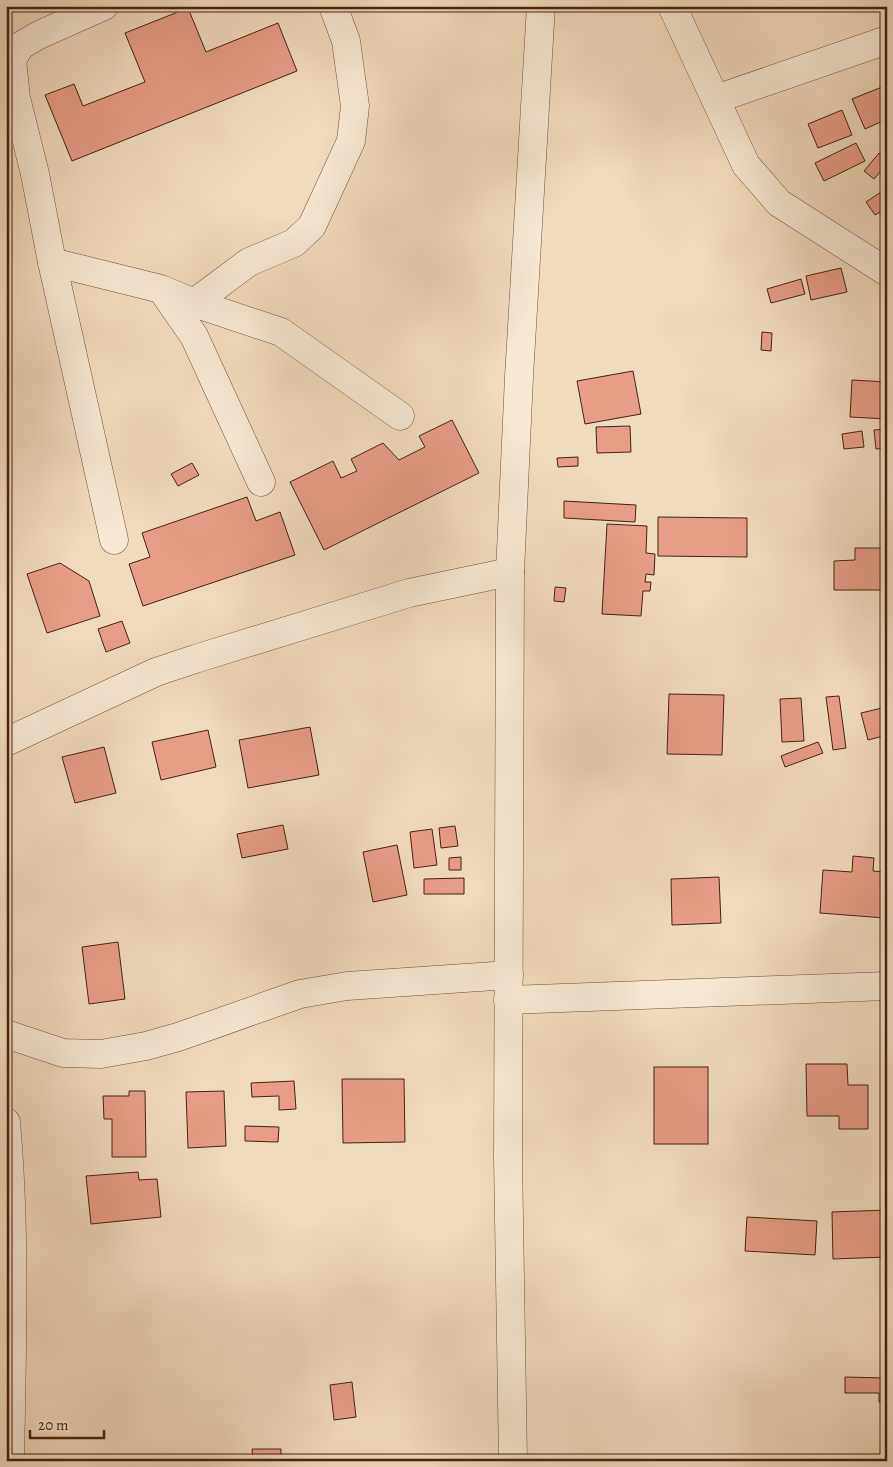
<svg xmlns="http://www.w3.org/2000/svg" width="893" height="1467" viewBox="0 0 893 1467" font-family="Alegreya,serif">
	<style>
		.building { fill: #e89d87; stroke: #43230d }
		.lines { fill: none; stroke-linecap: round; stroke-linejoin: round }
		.minor-casing { stroke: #6e5139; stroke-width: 29 }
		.minor { stroke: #f6e8d4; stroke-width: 28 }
	</style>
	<rect width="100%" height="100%" fill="#f1dbbd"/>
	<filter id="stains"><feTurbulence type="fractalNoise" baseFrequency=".004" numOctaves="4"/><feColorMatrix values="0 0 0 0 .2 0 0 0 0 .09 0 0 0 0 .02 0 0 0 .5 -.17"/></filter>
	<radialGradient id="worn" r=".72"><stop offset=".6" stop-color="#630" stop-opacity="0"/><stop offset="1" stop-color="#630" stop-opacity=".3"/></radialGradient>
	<g class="building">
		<path d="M188,8L206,52L278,23L297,71L72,161L45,95L74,84L83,106L145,82L125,33Z"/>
		<path d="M887,85V119L865,129L852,99Z"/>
		<path d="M842,110L852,135L818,148L808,124Z"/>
		<path d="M856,143L865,161L824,181L815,163Z"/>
		<path d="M879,153L887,159V164L874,179L864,171Z"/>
		<path d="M887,188V208L875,215L866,202Z"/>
		<path d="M841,268L847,292L811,300L806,276Z"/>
		<path d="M801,279L805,294L771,303L767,289Z"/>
		<path d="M762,332L772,333L771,351L761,350Z"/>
		<path d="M633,371L641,414L585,424L577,381Z"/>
		<path d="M852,380L887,382V419L850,417Z"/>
		<path d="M452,420L479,473L324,550L290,482L333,461L341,478L357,471L351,459L383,443L399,460L425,447L419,436Z"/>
		<path d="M630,426L631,452L597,453L596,427Z"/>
		<path d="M887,429V448L876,449L874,430Z"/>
		<path d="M862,431L864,447L844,449L842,434Z"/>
		<path d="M578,457V466L558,467L557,458Z"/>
		<path d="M192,463L199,475L178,486L171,474Z"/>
		<path d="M247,497L256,521L280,512L295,555L143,606L129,564L150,557L142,533Z"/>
		<path d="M564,501L636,505L635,522L564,518Z"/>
		<path d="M658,517L747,518V557L658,556Z"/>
		<path d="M607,524L647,526L646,553L655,554L654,575L646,574L645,582H651L650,591H643L641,616L602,614Z"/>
		<path d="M855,548H884L885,590H834V561L855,560Z"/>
		<path d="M60,563L89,581L100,616L47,633L27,574Z"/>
		<path d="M555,587L566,588L564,602L554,601Z"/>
		<path d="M122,621L130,643L106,652L98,629Z"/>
		<path d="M669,694L724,695L722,755L667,754Z"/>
		<path d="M839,696L846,748L833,750L826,697Z"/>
		<path d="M801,698L804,741L782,742L780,699Z"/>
		<path d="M886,707L887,735L868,740L861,713Z"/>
		<path d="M310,727L319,775L248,788L239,740Z"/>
		<path d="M208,730L216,767L161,780L152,742Z"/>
		<path d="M818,742L823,753L785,767L781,756Z"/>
		<path d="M104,747L116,793L75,803L62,757Z"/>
		<path d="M887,757V777H884Z"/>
		<path d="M283,825L288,849L242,858L237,834Z"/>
		<path d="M455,826L458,846L441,848L439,828Z"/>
		<path d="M432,829L437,865L414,868L410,832Z"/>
		<path d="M397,845L407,895L373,902L363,852Z"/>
		<path d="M853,856L874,858L873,871L887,872L885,918L820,913L823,870L852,872Z"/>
		<path d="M461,857V870H449V858Z"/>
		<path d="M719,877L721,923L672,925L671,879Z"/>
		<path d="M464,878V894H424V879Z"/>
		<path d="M118,942L125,999L89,1004L82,947Z"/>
		<path d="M806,1064H847L848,1085H868V1129H839V1116H807Z"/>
		<rect x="654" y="1067" width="54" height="77"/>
		<path d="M342,1079H404L405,1142L343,1143Z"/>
		<path d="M294,1081L296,1109L279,1110V1096L252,1097L251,1083Z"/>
		<path d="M129,1091H145L146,1157H112V1119H104L103,1096H129Z"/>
		<path d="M224,1091L226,1146L188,1148L186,1092Z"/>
		<path d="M245,1126L279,1127L278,1142L245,1141Z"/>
		<path d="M138,1172L139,1180L157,1179L161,1217L91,1224L86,1176Z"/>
		<path d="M887,1210V1257L833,1259L832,1212Z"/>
		<path d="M747,1217L817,1221L815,1255L745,1251Z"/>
		<path d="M845,1377L887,1378V1402H879V1393H845Z"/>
		<path d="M352,1382L356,1417L334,1420L330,1385Z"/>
		<path d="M252,1449H281V1461H253Z"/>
	</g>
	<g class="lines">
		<defs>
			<g id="minor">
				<path d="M104,6L39,35L20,46L12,60L16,98L35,174L52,262L114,540"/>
				<path d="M672,6L746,165L779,203L887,272"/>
				<path d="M716,99L887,40"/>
				<path d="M52,262L161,289L194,303L281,332L400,416"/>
				<path d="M162,290L194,336L261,482"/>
				<path d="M194,303L249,262L294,243L312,226L351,141L355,106L346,41L333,6"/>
				<path d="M6,742L156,672L195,659L409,593L510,572"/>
				<path d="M508,1000L887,986"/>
				<path d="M6,1034L63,1053L101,1054L146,1046L178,1037L300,994L347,986L509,975"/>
				<path d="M6,1122C16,1232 12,1350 10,1461"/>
				<path d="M513,1461L508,1158L510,572L519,377L541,6"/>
			</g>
		</defs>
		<use href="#minor" class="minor-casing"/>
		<use href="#minor" class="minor"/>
	</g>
	<rect width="893" height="1467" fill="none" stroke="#f1dbbd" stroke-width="25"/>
	<rect x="8" y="8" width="878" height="1452" fill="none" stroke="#43230d" stroke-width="2.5"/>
	<rect x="12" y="12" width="868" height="1442" fill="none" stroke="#43230d"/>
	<path d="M30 1430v8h74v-8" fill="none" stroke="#43230d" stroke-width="2.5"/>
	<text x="38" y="1430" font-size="15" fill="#43230d" stroke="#f6e8d4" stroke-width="4" paint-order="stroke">20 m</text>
	<rect width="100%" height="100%" filter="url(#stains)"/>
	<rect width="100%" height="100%" fill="url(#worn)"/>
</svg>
